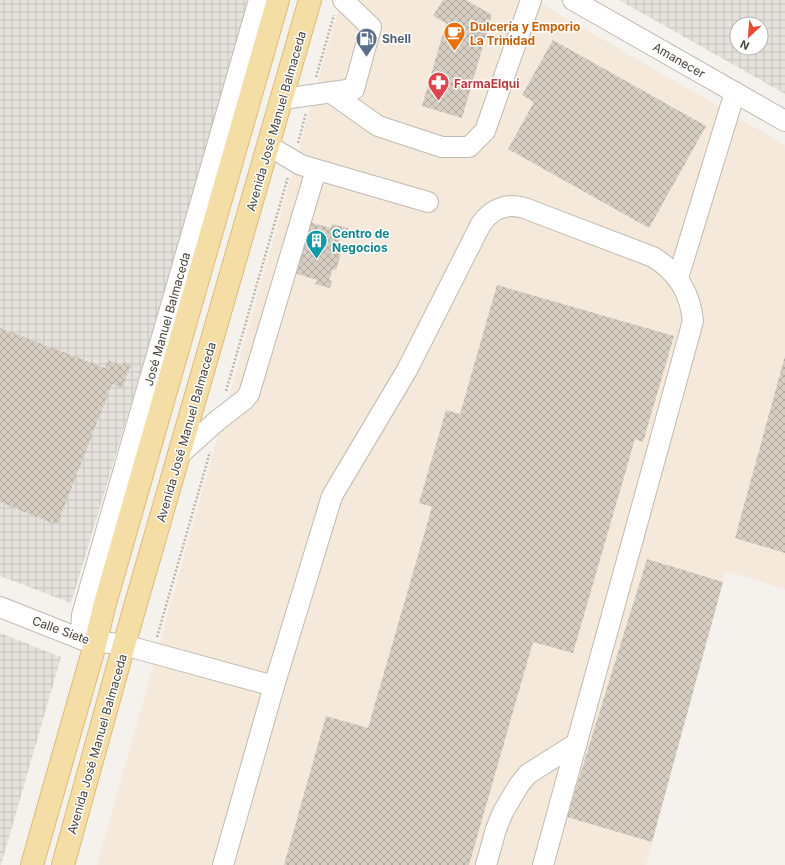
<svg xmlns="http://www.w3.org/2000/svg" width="785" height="865" viewBox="0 0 785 865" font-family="Inter,sans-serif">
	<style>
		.commercial { fill: #f4e9db }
		.industrial { fill: url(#industrial-grid); fill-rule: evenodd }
		.building { fill: url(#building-cross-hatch) }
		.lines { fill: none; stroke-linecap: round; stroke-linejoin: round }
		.minor-casing { stroke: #c0bab0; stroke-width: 22 }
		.major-casing { stroke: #dabb75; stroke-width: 24 }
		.path { stroke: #c0b5a2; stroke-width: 2.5; stroke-dasharray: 2 2; stroke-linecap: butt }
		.minor { stroke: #fff; stroke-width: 20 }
		.major { stroke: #f5dea5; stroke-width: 22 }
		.labels { text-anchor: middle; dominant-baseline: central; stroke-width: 3; stroke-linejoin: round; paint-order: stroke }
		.food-label { font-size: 12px; font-weight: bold; fill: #c56008; stroke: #fff; text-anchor: start }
		.service-label { font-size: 12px; font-weight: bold; fill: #4e5e75; stroke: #fff; text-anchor: start }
		.street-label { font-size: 12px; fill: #49433a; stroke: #fff }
		.health-label { font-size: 12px; font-weight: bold; fill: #be3a42; stroke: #fff; text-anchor: start }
		.culture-label { font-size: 12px; font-weight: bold; fill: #0d838f; stroke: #fff; text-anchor: start }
	</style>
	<defs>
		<pattern id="industrial-grid" width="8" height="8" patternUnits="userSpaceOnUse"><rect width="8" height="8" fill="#e5e2de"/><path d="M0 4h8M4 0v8" fill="none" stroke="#c6c3bf"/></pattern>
		<pattern id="building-cross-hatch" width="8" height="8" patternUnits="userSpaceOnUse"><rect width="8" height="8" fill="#d6cec3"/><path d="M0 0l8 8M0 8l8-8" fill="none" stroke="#b0a99f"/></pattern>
	</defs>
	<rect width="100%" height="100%" fill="#f5f2ed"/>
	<path class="commercial" d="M341,0H535L785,145V589L726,571L646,865H97Z"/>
	<g class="industrial">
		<path d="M0,0H253L71,603L0,576Z"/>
		<path d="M619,0H785V94ZM737,24H761V48H737Z"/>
		<path d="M0,633L61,657L1,865H0Z"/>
	</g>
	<g class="building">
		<path d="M443,0H466L492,15L462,118L422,106L446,23L433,16Z"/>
		<path d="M553,40L706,126L649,228L508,149L534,102L522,95Z"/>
		<path d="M305,221L331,228L332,224L348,228L346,234L342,233L337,249L342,250L336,270L333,269L329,280H332L330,288L315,284L317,280L291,272Z"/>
		<path d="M497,285L674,336L643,442L635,439L573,653L533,642L469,865H284L326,716L368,728L432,507L419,503L446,410L460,414Z"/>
		<path d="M0,328L105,368L108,360L123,366L124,362L131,364L122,388L112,384L57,525L0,502Z"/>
		<path d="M785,356V553L735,538Z"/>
		<path d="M647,559L723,582L652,842L567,817Z"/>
	</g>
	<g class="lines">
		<defs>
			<g id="minor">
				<path d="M573,0L785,121"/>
				<path d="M330,92L378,126L442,147H469L485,131L531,0"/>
				<path d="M283,99L354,89L371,27L343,0"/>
				<path d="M269,146L301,165L428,202"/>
				<path d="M678,278L735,92"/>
				<path d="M180,454L218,420L244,400L249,394L316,170"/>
				<path d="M0,607L91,643L96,641L124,645L274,686"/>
				<path d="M81,639L82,615L259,0"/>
				<path d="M223,865L274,686L332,496L407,370L481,224C492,208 508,202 527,209L653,257C678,272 690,293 693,321L543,865"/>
				<path d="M486,865L496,829L503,812L519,785L528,774L577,743"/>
			</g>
			<g id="major">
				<path d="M32,865L96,641L104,607L278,0"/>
				<path d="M63,865L124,645L310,0"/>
			</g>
		</defs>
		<use href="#minor" class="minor-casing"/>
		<use href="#major" class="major-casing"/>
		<g class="path">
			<path d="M316,77L334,15"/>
			<path d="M298,143L306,113"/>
			<path d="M226,391L288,177"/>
			<path d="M157,637L210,452"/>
		</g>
		<use href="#minor" class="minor"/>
		<use href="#major" class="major"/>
	</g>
	<defs>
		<symbol id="cafe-pin" viewBox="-11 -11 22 30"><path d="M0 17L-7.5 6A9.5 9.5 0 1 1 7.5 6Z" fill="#e8710a" stroke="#fff"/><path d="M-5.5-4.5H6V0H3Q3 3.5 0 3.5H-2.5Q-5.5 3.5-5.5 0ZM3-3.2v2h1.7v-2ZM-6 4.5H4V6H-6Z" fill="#fff"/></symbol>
		<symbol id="fuel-pin" viewBox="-11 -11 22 30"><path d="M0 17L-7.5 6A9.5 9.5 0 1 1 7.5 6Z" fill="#5c6f8a" stroke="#fff"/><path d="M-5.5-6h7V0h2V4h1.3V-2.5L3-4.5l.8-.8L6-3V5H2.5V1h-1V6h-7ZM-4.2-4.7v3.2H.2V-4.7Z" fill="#fff"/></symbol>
		<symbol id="pharmacy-pin" viewBox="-11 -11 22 30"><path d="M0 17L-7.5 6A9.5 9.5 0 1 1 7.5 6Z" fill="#e0444e" stroke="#fff"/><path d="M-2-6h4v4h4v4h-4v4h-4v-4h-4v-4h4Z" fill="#fff"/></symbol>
		<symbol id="building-pin" viewBox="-11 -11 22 30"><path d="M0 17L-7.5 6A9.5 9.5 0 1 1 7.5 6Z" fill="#0f9aa8" stroke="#fff"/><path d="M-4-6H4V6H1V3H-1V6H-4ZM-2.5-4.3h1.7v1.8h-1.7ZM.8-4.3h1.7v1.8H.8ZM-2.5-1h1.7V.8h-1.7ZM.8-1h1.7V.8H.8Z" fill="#fff"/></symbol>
	</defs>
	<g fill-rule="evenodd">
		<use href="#cafe-pin" x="442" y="20" width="25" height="34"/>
		<use href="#fuel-pin" x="354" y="26" width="25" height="34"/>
		<use href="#pharmacy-pin" x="426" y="70" width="25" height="34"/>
		<use href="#building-pin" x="304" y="228" width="25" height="34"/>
	</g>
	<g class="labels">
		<g class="food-label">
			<text x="470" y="26">Dulcería y Emporio<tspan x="470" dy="14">La Trinidad</tspan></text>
		</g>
		<g class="service-label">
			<text x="382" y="38">Shell</text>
		</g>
		<g class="street-label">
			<text transform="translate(679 60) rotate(30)">Amanecer</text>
			<text transform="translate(276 121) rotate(-74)">Avenida José Manuel Balmaceda</text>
			<text transform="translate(167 319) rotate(-74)">José Manuel Balmaceda</text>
			<text transform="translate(186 432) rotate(-74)">Avenida José Manuel Balmaceda</text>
			<text transform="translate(61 630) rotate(20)">Calle Siete</text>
			<text transform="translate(97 744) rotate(-74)">Avenida José Manuel Balmaceda</text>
		</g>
		<g class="health-label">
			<text x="454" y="83">FarmaElqui</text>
		</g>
		<g class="culture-label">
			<text x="332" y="233">Centro de<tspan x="332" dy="14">Negocios</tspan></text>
		</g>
	</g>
	<g transform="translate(749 36) rotate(206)"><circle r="19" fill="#ffffff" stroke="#b6b4b0"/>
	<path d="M0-3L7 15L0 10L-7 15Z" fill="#e74b32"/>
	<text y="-6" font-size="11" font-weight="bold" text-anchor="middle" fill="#49433a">N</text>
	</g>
</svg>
